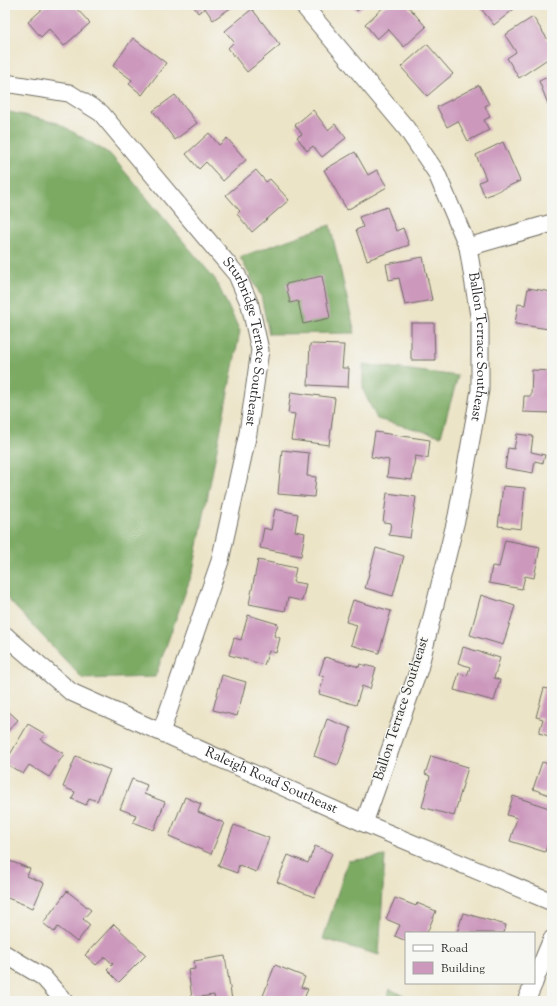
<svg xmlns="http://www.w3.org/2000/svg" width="557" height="1006" viewBox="0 0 557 1006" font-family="'Sorts Mill Goudy',serif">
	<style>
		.forest { fill: #7baa63; stroke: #536a47 }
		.building { fill: #cc99bd }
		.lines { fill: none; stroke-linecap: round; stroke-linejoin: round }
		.minor-casing { stroke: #6f6c62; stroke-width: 19 }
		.minor { stroke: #fff; stroke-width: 17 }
		.labels { text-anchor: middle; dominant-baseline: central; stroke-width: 3; stroke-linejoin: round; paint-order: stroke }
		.street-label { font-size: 14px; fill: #2b2b2b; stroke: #f6f6f2 }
	</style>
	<rect width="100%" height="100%" fill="#f6f6f2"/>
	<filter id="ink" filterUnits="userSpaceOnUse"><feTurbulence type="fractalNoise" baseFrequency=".025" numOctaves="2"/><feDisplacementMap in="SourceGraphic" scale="8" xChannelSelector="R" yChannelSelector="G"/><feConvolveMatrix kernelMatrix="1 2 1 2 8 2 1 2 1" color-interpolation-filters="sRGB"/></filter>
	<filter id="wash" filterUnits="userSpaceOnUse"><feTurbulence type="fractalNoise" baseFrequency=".012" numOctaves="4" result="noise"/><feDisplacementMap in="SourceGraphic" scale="16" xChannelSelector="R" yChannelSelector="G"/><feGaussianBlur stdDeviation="0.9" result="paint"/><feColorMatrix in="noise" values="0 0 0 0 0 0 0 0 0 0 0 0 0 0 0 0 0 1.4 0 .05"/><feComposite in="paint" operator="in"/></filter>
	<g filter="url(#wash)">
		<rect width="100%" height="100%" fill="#ece4c7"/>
		<g class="forest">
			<path d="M5,111L58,123L110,154L215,279L240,331L193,571L155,677L83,679L5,596Z"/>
			<path d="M330,225L355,333L269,334L261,296L240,257Z"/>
			<path d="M363,364L458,376L441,436L377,419L363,390Z"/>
			<path d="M385,856L379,955L323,939L348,861Z"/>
			<path d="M390,989L413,1001H387Z"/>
		</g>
		<g id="blocks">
			<g class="building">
				<path d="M47,5H73L90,23L64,46L49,29L41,37L28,22Z"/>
				<path d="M193,5H235L213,20L205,8L198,13Z"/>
				<path d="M352,5H364L357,11Z"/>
				<path d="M386,5H407L426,27L404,47L388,29L377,39L365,24Z"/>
				<path d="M478,5H519L494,25Z"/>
				<path d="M252,9L280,45L247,72L228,48L234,42L225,31Z"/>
				<path d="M533,17L552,46V56L519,78L507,58L516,52L505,35Z"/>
				<path d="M133,38L166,63L142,95L129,84L132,80L113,66Z"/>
				<path d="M427,44L453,74L427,96L401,67Z"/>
				<path d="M552,75V114L539,81Z"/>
				<path d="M479,85L489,104L485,106L490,117L484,120L489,130L468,141L458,121L447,127L437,107Z"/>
				<path d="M175,95L197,123L175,140L153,111Z"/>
				<path d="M313,110L328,130L335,124L346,138L322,157L313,146L307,151L297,137L302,134L295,125Z"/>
				<path d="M209,133L219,145L227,138L246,160L223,181L206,162L199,169L186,154Z"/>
				<path d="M503,142L520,181L485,197L479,182L486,179L476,155Z"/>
				<path d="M355,152L368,175L377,170L387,187L347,210L324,170Z"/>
				<path d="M256,170L266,182L270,179L289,200L252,232L237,214L240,211L226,195Z"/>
				<path d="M387,207L396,231L403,228L409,245L367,260L356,230L363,227L359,217Z"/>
				<path d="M423,257L432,300L405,305L399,278L389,280L386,264Z"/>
				<path d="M322,276L330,318L303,324L298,301L290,303L286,284Z"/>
				<path d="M528,288L552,292V309L549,329L515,324L518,304L525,305Z"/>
				<path d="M411,323H434L435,360H411Z"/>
				<path d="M310,344L344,345L342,368H349L348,387L308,385Z"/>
				<path d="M532,370L552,371V413L523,412L524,396H531Z"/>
				<path d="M291,392L335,398L329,445L291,440L295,414L288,413Z"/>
				<path d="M375,432L430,440L428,458L415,456L412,480L387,477L389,460L371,457Z"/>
				<path d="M517,434L533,436L531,452L545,455L543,463L535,461L533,473L505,468L508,448L514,449Z"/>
				<path d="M282,450L309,453L307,476L316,477L314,497L278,494Z"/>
				<path d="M503,486L525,488L521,529L498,526Z"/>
				<path d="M387,493L416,497L410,538L389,535L391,523L383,522Z"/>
				<path d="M275,509L298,514L295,531L305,533L301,556L260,548L264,528L271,530Z"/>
				<path d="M505,540L540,547L534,578L525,576L522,589L489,583L492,566L499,567Z"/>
				<path d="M376,548L404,556L393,596L365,588Z"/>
				<path d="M258,560L296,568L293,582L306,584L302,601L288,598L285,611L249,604Z"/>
				<path d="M481,595L515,606L503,645L470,635Z"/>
				<path d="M353,600L391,611L379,653L351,645L357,625L346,622Z"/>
				<path d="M248,615L278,624L274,636L280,638L276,653L269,651L264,665L229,655L234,638L241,640Z"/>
				<path d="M463,647L500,658L494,678L500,680L494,701L454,690L459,673L467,676L470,667L458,663Z"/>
				<path d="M325,657L359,667L360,664L376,668L370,689L362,686L356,705L319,694L324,677L319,675Z"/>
				<path d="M222,675L246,682L237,716L213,710Z"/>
				<path d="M544,688L552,690V737L539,733L543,719L536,717Z"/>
				<path d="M5,708L18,720L5,734Z"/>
				<path d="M327,719L351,728L338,765L314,756Z"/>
				<path d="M28,724L45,734L41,740L64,754L49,777L29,765L23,774L5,763Z"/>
				<path d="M76,756L110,770L97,801L89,798L86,805L72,799L75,792L63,787Z"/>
				<path d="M431,756L468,767L454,816L422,807L430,776L425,774Z"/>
				<path d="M542,762L552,765V796L533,789Z"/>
				<path d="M132,779L147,785L144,794L165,802L154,830L133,822L136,815L120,809Z"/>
				<path d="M513,796L552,809V830L545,852L510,841L517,818L507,815Z"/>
				<path d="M185,797L201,804L198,812L224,823L211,854L169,836Z"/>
				<path d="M234,825L269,838L256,872L239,865L237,873L218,866Z"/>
				<path d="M315,846L332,853L314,897L277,882L288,855L308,863Z"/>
				<path d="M10,861L30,869L27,876L44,883L33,908L5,897V873Z"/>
				<path d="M67,891L91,910L83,919L90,925L77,942L58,927L54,932L43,923Z"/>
				<path d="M395,898L416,906L417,903L436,911L427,933H406V941L395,936L400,925L386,919Z"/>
				<path d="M463,913L506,925L504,933H457Z"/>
				<path d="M114,924L146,955L119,982L107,970L113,964L105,957L96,965L85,955Z"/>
				<path d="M225,956L232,1000L215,1001L214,995L192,998L188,970L195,969L194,961Z"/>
				<path d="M275,965L305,977L301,987L308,989L303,1001H261Z"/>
			</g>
		</g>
	</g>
	<g filter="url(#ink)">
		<use href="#blocks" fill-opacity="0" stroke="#6f6c62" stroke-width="1"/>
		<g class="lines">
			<defs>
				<g id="minor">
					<path id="s1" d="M303,5L406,128L436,172L468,247L480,322V390L457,516L419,669L364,823"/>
					<path id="s2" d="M5,83L69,93L101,113L237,275L250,305L260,350L248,433L220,561L161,732"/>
					<path d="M468,247L552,223"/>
					<path id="s3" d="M5,635L8,638L71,692L364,823L552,902"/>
					<path d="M5,954L43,977L64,1001"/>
					<path d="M534,982L552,939"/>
					<path d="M526,1001L534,983"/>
				</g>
			</defs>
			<use href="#minor" class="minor-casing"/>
			<use href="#minor" class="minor"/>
		</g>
	</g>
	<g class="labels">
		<g class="street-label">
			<text stroke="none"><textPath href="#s2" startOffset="382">Sturbridge Terrace Southeast</textPath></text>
			<text stroke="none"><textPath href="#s1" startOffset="396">Ballon Terrace Southeast</textPath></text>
			<text transform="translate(402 709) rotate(-72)">Ballon Terrace Southeast</text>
			<text stroke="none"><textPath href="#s3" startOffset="306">Raleigh Road Southeast</textPath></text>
		</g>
	</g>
	<rect width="557" height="1006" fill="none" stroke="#f6f6f2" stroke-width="20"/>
	<rect x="405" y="932" width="130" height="52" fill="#f6f6f2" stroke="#a5a5a2"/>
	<rect x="413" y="945" width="20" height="6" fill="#ffffff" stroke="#a5a5a2"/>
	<text x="441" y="952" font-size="12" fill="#2b2b2b">Road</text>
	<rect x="413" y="962" width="20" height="12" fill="#cc99bd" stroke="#a5a5a2"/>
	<text x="441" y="972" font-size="12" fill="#2b2b2b">Building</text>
</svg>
